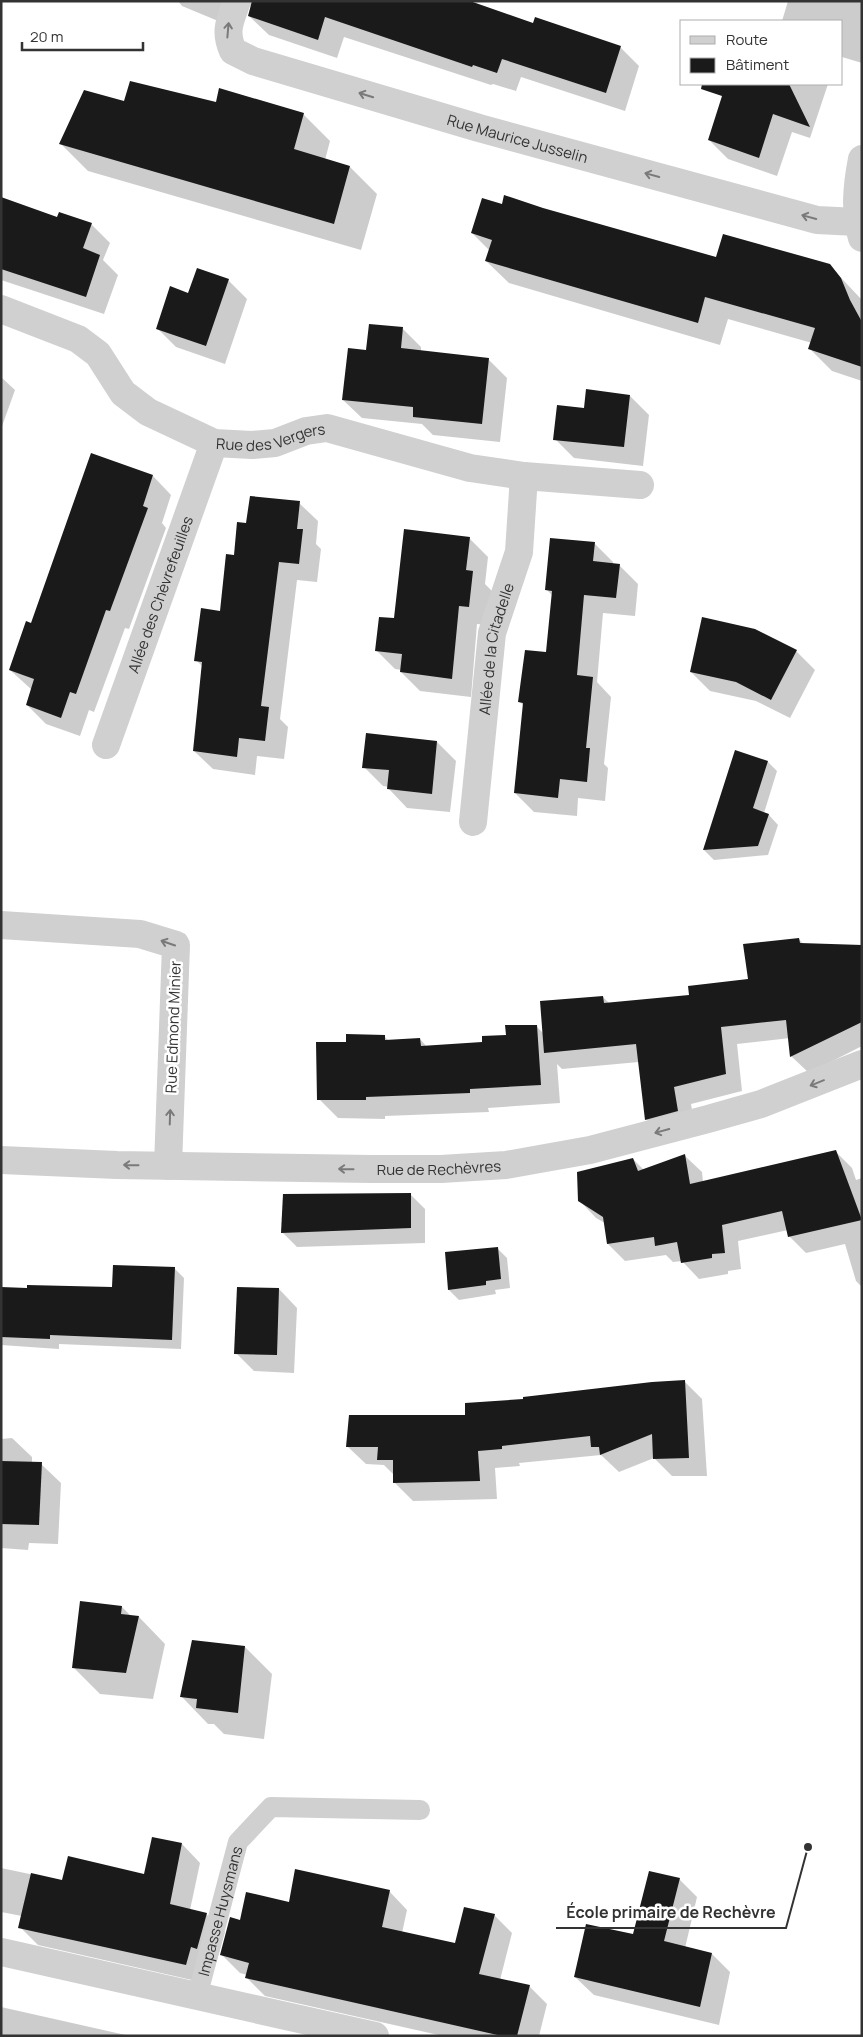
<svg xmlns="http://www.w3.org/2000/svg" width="863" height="2037" viewBox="0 0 863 2037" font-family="Manrope,sans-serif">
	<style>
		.shadow { fill: #0003 }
		.building { fill: #1a1a1a }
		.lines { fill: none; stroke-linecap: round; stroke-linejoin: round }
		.service { stroke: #d0d0d0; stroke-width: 20 }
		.minor { stroke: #d0d0d0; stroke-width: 28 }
		.tertiary { stroke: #d0d0d0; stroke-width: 28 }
		.oneway { stroke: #7a7a7a }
		.labels { text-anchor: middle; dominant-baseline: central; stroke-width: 5; stroke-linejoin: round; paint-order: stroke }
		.street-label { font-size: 15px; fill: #333; stroke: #fff }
		.leader { fill: none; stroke: #333; stroke-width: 2 }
		.callout-dot { fill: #333; stroke: #fff; stroke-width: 2 }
		.callout-label { font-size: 16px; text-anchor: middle; font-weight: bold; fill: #333; stroke: #fff; stroke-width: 5; stroke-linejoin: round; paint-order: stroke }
	</style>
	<rect width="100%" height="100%" fill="#fff"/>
	<g class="shadow">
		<path d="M178,1H431L534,25L620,47L639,66L625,111L521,77L516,91L493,84L491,85L344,37L337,58L269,35L249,16L252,5L246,8L235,28L182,6Z"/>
		<path d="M788,1H862V63L842,57V21H782Z"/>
		<path d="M728,84H828L810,138L792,132L777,176L728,159L709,140Z"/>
		<path d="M125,103H217L303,114L330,141L325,160L350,167L377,194L361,250L88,171L61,144Z"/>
		<path d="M1,198L58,218L91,224L110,243L103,260L118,275L104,314L1,280Z"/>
		<path d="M503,206L543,209L717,259L829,265L862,300V381L832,371L810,349L812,343L728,319L720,345L509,283L486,261L489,250L472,233Z"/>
		<path d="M228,280L247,299L225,364L176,347L157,328Z"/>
		<path d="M403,329L421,347V351L488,359L507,378L500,442L433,435L422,424L362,418L343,400L368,352Z"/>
		<path d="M1,377L15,390L1,429Z"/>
		<path d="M630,396L649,415L643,466L574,458L555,439L585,410Z"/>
		<path d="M153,476L171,495L162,523L166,528L129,629L125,628L94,712L89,710L80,736L46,724L27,705L32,690L10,670L32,625Z"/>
		<path d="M299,503L318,521L316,544L321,549L317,582L297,580L280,719L288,727L284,759L257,756L255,775L213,769L194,751L203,667L196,660L221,612L235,556L247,524Z"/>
		<path d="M469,538L488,557L485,584L492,591L487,625L477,624L471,697L420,691L401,672L402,670L395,669L377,651L395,620Z"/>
		<path d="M594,543L613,562V565H619L638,584L635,616L603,613L597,682L611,697L604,764L608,768L605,801L578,798L577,816L534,812L515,793L524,706L520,702L547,654L553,596L547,590Z"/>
		<path d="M796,651L815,670L790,718L756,701L710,691L691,672Z"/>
		<path d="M437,742L456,761L450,812L407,808L389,789V787L383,786L364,767Z"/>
		<path d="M735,752L768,762L777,771L764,813L769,815L778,825L768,855L714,860L704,850Z"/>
		<path d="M799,939L804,945L862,946V1046L809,1073L791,1056L790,1038L737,1044L742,1091L691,1104L695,1128L663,1136L646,1119L639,1062L562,1069L557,1064L560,1103L488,1108L489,1112L385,1116V1119L338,1118L319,1099L347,1044L384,1036L389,1041L420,1039L427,1047L483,1044L536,1026L544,1034L603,997L610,1004L691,996L750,980Z"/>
		<path d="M835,1151L852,1168L856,1180L862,1178V1287L856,1281L845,1244L806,1253L789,1236L788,1230L738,1241L741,1269L728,1271V1274L699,1279L682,1261L673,1262L666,1255L625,1261L608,1244L605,1223L596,1218L579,1200L633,1159L644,1170L685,1156L702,1172L703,1182Z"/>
		<path d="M410,1194L425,1209V1243L297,1247L282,1232Z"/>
		<path d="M498,1249L507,1258L510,1288L495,1290L496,1294L459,1300L449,1290L447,1253Z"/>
		<path d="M174,1268L184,1278L181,1349L59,1344V1349L1,1345V1289L113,1288Z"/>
		<path d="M279,1289L297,1308L294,1373L254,1371L236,1353Z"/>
		<path d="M684,1381L702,1399L707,1476H672L654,1458L619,1472L601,1455L519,1463L520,1466L495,1468L497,1499L413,1501L395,1483V1476L384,1465L366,1464L348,1447L525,1400Z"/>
		<path d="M12,1438L32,1457V1463L41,1464L61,1483L58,1544L29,1543L28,1550L1,1548V1439Z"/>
		<path d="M81,1603L122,1607L132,1617H139L165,1644L153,1699L100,1694L73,1667Z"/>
		<path d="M193,1641L245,1647L272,1674L264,1739L224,1734L214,1724H208L182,1697Z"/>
		<path d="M182,1844L200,1863L190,1910L206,1914L225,1932L215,1967L209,1965L205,1983L38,1945L20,1927L22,1916L1,1912V1868L63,1881L145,1876Z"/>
		<path d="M679,1879L697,1897L685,1948L712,1954L730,1972L719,2025L594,1995L575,1977L634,1936Z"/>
		<path d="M389,1891L407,1910L402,1933L456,1945L494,1915L512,1933L500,1980L529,1986L547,2004L539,2036H443L265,1996L247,1978V1975L240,1973L222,1955L241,1921L290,1903Z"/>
		<path d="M1,2007L130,2036H1Z"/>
	</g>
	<g class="building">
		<path d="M252,1H470L533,23L535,17L621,46L606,93L502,59L497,73L473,65L472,67L325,17L318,40L248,16Z"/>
		<path d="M130,81L216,102L219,88L304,113L294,149L350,166L334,224L59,144L84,90L124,101Z"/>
		<path d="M702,84H789L810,127L773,114L759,158L708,140L722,96L701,89Z"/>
		<path d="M504,195L543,208L716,257L723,234L830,264L841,278L850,300L862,322V367L808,349L815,328L705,297L698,323L485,261L492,240L471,233L482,198L502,204Z"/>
		<path d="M1,197L57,217L59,212L92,223L83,248L100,255L86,297L1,269Z"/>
		<path d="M197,268L229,279L206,346L156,329L170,286L188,293Z"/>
		<path d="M369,324L403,327L401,348L489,358L482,424L413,417V407L342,400L348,348L366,350Z"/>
		<path d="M586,389L630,395L624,447L553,440L557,405L584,408Z"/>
		<path d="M91,453L153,475L143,506L148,508L110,611L106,610L76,694L70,692L61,718L26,705L34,679L9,670L26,621L31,623Z"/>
		<path d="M250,496L300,501L297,529H303L299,564L279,562L261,706L269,707L265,741L239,738L237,757L193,751L202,662L194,661L201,608L220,611L226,554L234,555L237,522L246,523Z"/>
		<path d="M404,529L470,537L466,570L473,571L469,607L459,606L452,679L400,672L402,654L375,651L379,617L394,618Z"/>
		<path d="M550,538L595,542L593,561L620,564L616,598L584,595L577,675L593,677L586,748H590L587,782L560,779L558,798L514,793L523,703L518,702L525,650L546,652L552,591L545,590Z"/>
		<path d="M702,617L755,629L797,650L771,700L736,682L690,672Z"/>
		<path d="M366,733L437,741L432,794L387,789L389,770L362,768Z"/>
		<path d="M735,750L768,761L753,808L769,814L758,846L703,850Z"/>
		<path d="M799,938L800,943L862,945V1022L790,1057L786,1020L721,1027L726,1074L674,1087L678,1111L645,1120L636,1044L544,1053L540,1001L603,996L604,1003L689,995L688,986L748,979L743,944Z"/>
		<path d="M505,1025H537L541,1085L470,1089V1093L366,1097V1100H317L316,1042H346V1034L385,1035V1040L420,1038L421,1046L482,1042V1036L506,1035Z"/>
		<path d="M836,1150L862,1220L788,1237L782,1211L722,1225L725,1253L712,1254V1258L681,1263L677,1242L655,1246L654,1237L607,1244L603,1217L578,1201L577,1172L633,1158L638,1171L685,1154L690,1184Z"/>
		<path d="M411,1193V1228L281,1233L283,1194Z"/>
		<path d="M498,1247L501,1279L486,1281V1285L448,1290L445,1252Z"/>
		<path d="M113,1265L175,1267L172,1340L50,1335V1339L1,1337V1287L27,1288V1285L112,1287Z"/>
		<path d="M237,1287L279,1288L277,1355L234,1354Z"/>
		<path d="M685,1380L689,1458L653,1459L652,1434L600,1455L599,1447H591L590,1436L502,1446V1449L478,1451L480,1481L393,1483V1460H377L378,1447H346L349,1415H465V1403L523,1399V1397L652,1382Z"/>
		<path d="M1,1461L42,1462L39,1525L1,1524Z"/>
		<path d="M80,1601L122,1606L121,1614L139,1616L126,1673L72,1668Z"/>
		<path d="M192,1640L245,1646L238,1713L196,1708L197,1699L180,1697Z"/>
		<path d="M152,1837L182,1843L170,1904L207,1913L197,1949L191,1947L186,1965L18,1928L31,1873L62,1880L68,1856L144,1874Z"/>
		<path d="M295,1869L390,1890L382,1927L455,1943L464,1907L495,1914L479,1974L530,1985L517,2036H502L245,1978L249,1963L220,1955L230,1917L240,1920L246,1892L289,1902Z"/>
		<path d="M649,1871L680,1878L664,1941L712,1953L700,2007L574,1977L586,1924L633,1934Z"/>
	</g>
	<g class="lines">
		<path class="service" id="s1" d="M197,1997L238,1842L271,1807L420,1810"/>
		<g class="minor">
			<path id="s2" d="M237,1C230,21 224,31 233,51L253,61L479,128L817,220L857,222"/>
			<path d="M862,159C857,185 854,212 862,238"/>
			<path id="s3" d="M1,309L78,339L98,354L123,393L148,412L214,443L252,445L275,443L306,431L327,428L470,468L524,476L640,485"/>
			<path id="s4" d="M106,745L214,443"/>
			<path id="s5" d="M473,822L492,633L519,552L524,476"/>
			<path d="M1,925L140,934L176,945L168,1166"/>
			<path d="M1,1952L375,2036"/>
		</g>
		<path class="tertiary" id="s6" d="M1,1160L117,1165L372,1169H441L506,1165L590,1150L708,1119L761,1104L862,1064"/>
	</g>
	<defs><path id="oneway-shaft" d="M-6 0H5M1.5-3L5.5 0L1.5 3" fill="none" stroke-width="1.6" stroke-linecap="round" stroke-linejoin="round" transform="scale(1.25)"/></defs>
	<g class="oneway">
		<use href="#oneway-shaft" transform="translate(228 30) rotate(-85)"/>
		<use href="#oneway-shaft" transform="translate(366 95) rotate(-163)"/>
		<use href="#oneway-shaft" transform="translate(652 175) rotate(-165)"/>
		<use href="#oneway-shaft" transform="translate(809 217) rotate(-165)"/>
		<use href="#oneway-shaft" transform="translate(168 943) rotate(-161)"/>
		<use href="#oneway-shaft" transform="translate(817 1083) rotate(158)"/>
		<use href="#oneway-shaft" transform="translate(170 1117) rotate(-88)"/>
		<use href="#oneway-shaft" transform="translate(662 1131) rotate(165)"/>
		<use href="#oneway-shaft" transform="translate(131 1165) rotate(-179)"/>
		<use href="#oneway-shaft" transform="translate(346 1169) rotate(-179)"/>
	</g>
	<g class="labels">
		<g class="street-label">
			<text stroke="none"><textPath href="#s2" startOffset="350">Rue Maurice Jusselin</textPath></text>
			<text stroke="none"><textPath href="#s3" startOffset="316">Rue des Vergers</textPath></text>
			<text stroke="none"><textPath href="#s4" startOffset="160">Allée des Chèvrefeuilles</textPath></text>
			<text stroke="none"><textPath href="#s5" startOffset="175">Allée de la Citadelle</textPath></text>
			<text transform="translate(173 1027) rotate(-88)">Rue Edmond Minier</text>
			<text stroke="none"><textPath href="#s6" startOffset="438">Rue de Rechèvres</textPath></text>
			<text stroke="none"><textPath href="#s1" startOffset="89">Impasse Huysmans</textPath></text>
		</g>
	</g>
	<path class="leader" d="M808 1847L786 1928H556"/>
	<circle class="callout-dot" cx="808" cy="1847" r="5"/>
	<g class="callout-label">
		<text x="671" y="1918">École primaire de Rechèvre</text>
	</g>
	<rect width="863" height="2037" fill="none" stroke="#333333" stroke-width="5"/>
	<rect x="680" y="20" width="162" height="65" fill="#ffffff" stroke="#adadad"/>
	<rect x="690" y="36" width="25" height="8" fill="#d0d0d0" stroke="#adadad"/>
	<text x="726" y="45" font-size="15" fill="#333333">Route</text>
	<rect x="690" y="58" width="25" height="15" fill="#1a1a1a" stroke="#adadad"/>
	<text x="726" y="70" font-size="15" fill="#333333">Bâtiment</text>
	<path d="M22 42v8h121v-8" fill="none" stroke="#333333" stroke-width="2.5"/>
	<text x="30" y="42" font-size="15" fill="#333333" stroke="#ffffff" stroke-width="4" paint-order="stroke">20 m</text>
</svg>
